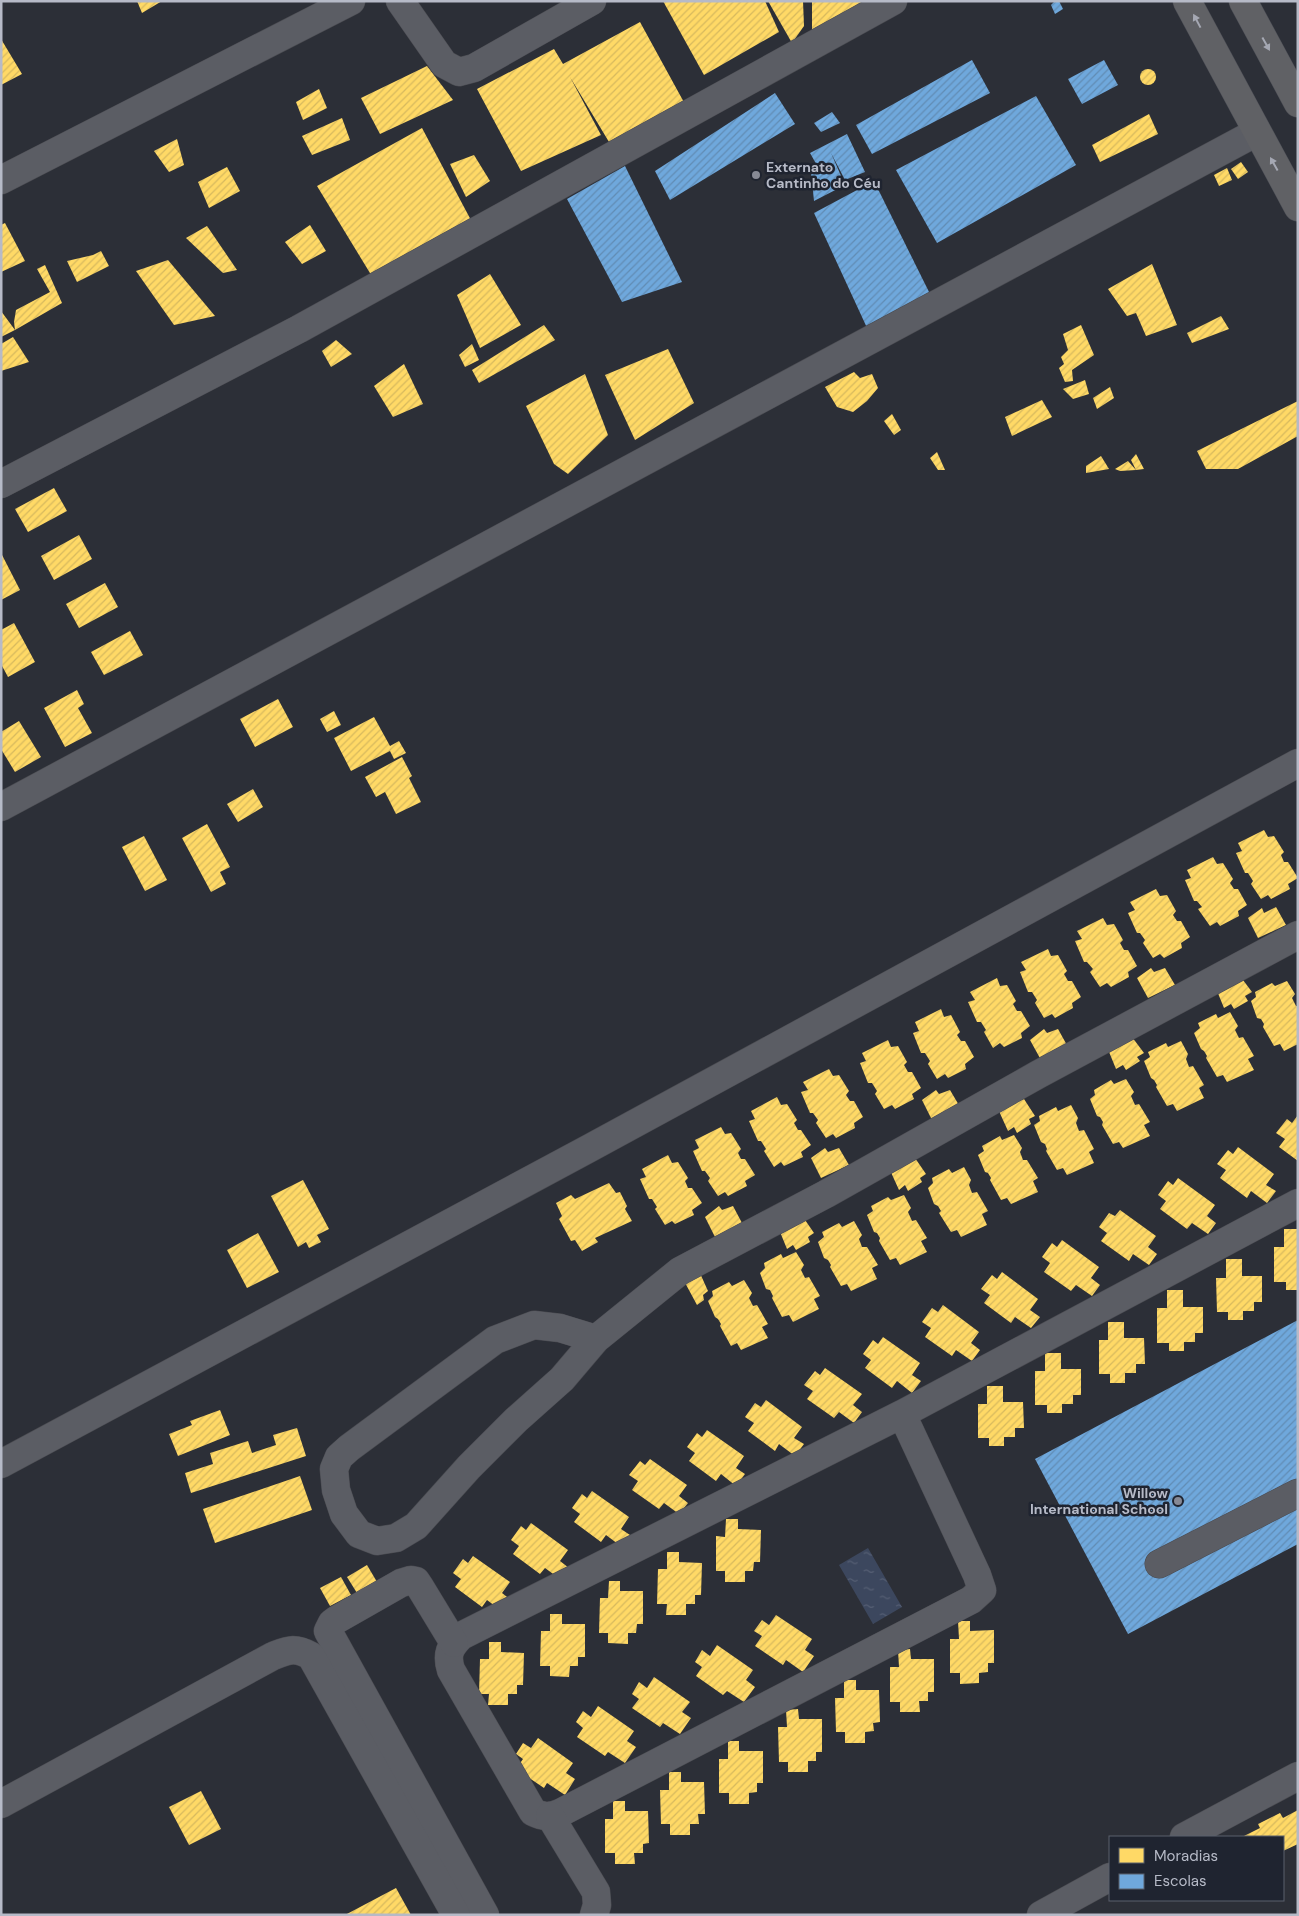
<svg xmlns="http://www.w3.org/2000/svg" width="1299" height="1916" viewBox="0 0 1299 1916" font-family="'DM Sans',sans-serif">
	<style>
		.water { fill: url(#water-ripples) }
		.homes { fill: url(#homes-hatch) }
		.schools { fill: url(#schools-hatch) }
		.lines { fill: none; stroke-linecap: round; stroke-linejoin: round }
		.minor-casing { stroke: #4a4b51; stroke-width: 29 }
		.highway-casing { stroke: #484a52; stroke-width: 29 }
		.minor { stroke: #5b5d64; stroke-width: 28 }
		.highway { stroke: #606165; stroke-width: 28 }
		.oneway { fill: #a5a8b3 }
		.poi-dot { fill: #868995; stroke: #1f2430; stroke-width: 2 }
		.labels { text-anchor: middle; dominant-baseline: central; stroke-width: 5; stroke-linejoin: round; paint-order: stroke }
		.poi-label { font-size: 14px; font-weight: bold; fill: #b6bac7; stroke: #1f2430; text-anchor: start }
	</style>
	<defs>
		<pattern id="water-ripples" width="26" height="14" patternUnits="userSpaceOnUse" patternTransform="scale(1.25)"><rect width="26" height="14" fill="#3c475e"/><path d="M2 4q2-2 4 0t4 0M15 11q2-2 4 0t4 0" fill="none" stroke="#565f74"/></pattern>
		<pattern id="homes-hatch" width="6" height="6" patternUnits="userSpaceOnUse" patternTransform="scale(1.25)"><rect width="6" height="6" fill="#ffd966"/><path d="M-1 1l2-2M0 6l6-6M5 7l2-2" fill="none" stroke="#d7b95e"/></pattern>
		<pattern id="schools-hatch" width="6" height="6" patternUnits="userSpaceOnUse" patternTransform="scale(1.25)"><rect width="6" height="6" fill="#6fa8dc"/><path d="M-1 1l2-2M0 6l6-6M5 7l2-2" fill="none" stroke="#618cb4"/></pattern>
	</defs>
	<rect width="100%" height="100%" fill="#2c2f37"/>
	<path class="water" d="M868,1548L902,1607L873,1624L839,1565Z"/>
	<g class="homes">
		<path d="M137,1H162L142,13Z"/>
		<path d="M663,1H765L779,32L704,75Z"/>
		<path d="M768,1H803L804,26L792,43Z"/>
		<path d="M812,1H866L812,31Z"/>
		<path d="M640,22L686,106L612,147L570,77L601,135L521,171L477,89L554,49L563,64Z"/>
		<path d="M1,39L22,74L1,85Z"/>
		<path d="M427,66L453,100L380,134L361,98Z"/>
		<circle cx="1148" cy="77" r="8"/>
		<path d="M319,89L327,108L303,120L296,102Z"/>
		<path d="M1149,114L1158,134L1100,162L1092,145Z"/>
		<path d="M342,118L350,140L312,155L302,136Z"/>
		<path d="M422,128L473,224L373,278L317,186Z"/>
		<path d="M177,139L184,165L169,172L154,151Z"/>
		<path d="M474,155L490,181L466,197L450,164Z"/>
		<path d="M1241,162L1248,172L1238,179L1231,169Z"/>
		<path d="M227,167L240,191L209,208L198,182Z"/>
		<path d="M1227,168L1232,180L1219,186L1214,175Z"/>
		<path d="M5,223L25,261L1,272V225Z"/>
		<path d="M310,225L326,251L302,264L285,242Z"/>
		<path d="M207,226L237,270L223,273L186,238Z"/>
		<path d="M101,251L109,266L77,282L67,261L93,255Z"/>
		<path d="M168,260L215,316L174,325L136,271Z"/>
		<path d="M1152,264L1177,325L1146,336L1136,313L1127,316L1108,289Z"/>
		<path d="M45,265L62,303L15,330L1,337V311L15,330L14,322L16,310L50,292L37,269Z"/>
		<path d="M490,274L521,325L480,348L457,295Z"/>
		<path d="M1221,316L1229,329L1192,343L1187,333Z"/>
		<path d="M544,325L555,340L479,383L472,370Z"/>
		<path d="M1081,325L1094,355L1072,370L1073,381L1065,382L1059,368L1064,364L1061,357L1068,350L1063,334Z"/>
		<path d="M13,337L29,362L1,371V344Z"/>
		<path d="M336,340L352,354L331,367L322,351Z"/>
		<path d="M472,344L479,360L465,367L459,355Z"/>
		<path d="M668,349L694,403L635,440L605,375Z"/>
		<path d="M404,364L423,404L393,417L374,386Z"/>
		<path d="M854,372L860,378L872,374L878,388L867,401L853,412L837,407L825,387Z"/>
		<path d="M585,374L608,435L568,474L554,464L526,406Z"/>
		<path d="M1085,380L1089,394L1073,399L1063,389Z"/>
		<path d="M1110,387L1114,398L1097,409L1093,398Z"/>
		<path d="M1042,400L1052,417L1012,436L1005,417Z"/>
		<path d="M1298,401V436L1238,469H1206L1197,451Z"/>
		<path d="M892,414L901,430L894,435L884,421Z"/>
		<path d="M937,452L945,470H938L930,458Z"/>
		<path d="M1136,454L1144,469L1136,470L1120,471L1115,469L1128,461L1136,470L1131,460Z"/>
		<path d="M1101,456L1109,469L1086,473V466Z"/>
		<path d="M54,488L67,511L28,532L15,509Z"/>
		<path d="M79,535L92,559L54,580L41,556Z"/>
		<path d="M1,553L20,590L1,600Z"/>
		<path d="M105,583L118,607L79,628L66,604Z"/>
		<path d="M14,623L35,662L8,677L1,664V630Z"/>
		<path d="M130,631L143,655L104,675L91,652Z"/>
		<path d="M77,690L84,704L78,708L92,733L65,747L44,708Z"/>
		<path d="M278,699L293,727L255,747L240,719Z"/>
		<path d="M334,711L341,725L327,732L320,719Z"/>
		<path d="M374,717L390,746L399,741L406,753L394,759L390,751L351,771L334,738Z"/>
		<path d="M19,721L41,757L15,772L1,749V732Z"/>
		<path d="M402,757L412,776L409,778L421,802L396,814L385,792L376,797L365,777Z"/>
		<path d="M253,789L263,807L238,822L227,804Z"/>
		<path d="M207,824L230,867L220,872L226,884L211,892L182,838Z"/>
		<path d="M1264,830L1268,837L1274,836L1284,852L1281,855L1284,862H1288L1298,878L1288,884L1290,889L1271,899L1268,895L1261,899L1251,884L1253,881L1248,873H1245L1236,853L1242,851L1238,843Z"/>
		<path d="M144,836L167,880L145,891L122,847Z"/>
		<path d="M1213,857L1217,864L1223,863L1233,879L1230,883L1234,889H1238L1247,905L1238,911L1239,916L1220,926L1217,922L1210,926L1198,909L1202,907L1197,901H1194L1185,880L1191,878L1187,870Z"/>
		<path d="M1156,889L1160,896L1167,895L1176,911L1173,915L1177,921H1181L1190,937L1181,943L1182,948L1164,958L1160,954L1153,958L1143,943L1145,940L1140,933H1137L1128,913L1135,910L1130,902Z"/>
		<path d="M1276,907L1286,925L1258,938L1248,918L1262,908L1264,913Z"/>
		<path d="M1103,918L1107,925L1114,924L1123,940L1120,943L1124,950H1128L1137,966L1128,972L1129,977L1111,987L1107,983L1100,987L1090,972L1093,969L1087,962H1084L1075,941L1082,939L1077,931Z"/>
		<path d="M1048,949L1051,956L1058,955L1067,971L1064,974L1068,981H1072L1081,997L1072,1003L1073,1008L1055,1018L1052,1014L1044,1018L1035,1003L1037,1000L1032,992H1028L1020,972L1026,970L1021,962Z"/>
		<path d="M1151,968L1154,972L1165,968L1175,985L1148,998L1137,978Z"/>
		<path d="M1240,976L1252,992L1245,996L1248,1001L1234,1009L1231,1004L1224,1008L1215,986Z"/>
		<path d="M997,978L1000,986L1007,985L1016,1001L1013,1004L1017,1011H1021L1030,1026L1021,1033L1022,1038L1004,1047L1000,1043L993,1048L984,1032L986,1030L981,1022H977L968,1002L975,1000L970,992Z"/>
		<path d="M1287,981L1295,994L1292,998L1296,1006H1298V1044L1284,1051L1280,1044L1274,1046L1263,1027L1264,1024L1261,1019L1257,1018L1251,1001L1256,997L1255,992L1272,983L1275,986Z"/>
		<path d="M941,1009L944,1017L951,1015L960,1032L957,1035L961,1041H965L974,1057L965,1064L966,1069L948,1078L945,1074L937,1079L928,1064L930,1061L925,1053H921L913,1033L919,1031L915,1022Z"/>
		<path d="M1230,1012L1238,1026L1235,1030L1239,1038L1243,1037L1254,1056L1248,1059L1254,1070L1227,1082L1223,1075L1217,1077L1206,1058L1207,1056L1204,1051L1201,1049L1194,1033L1200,1028L1198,1023L1216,1014L1218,1018Z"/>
		<path d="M1044,1029L1047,1033L1058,1029L1068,1047L1041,1060L1030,1040Z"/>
		<path d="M1132,1037L1144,1053L1137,1057L1140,1061L1126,1070L1123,1065L1116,1069L1107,1047Z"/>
		<path d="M888,1040L891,1047L898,1046L907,1062L904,1065L908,1072H912L921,1088L912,1094L914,1099L895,1109L892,1105L884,1109L875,1094L877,1091L872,1083H868L860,1063L866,1061L862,1053Z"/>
		<path d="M1181,1041L1188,1054L1186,1059L1189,1067L1193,1066L1204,1085L1199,1088L1204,1098L1177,1111L1173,1104L1167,1106L1156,1087L1157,1085L1154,1080L1151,1078L1144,1061L1150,1057L1148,1052L1166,1043L1168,1047Z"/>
		<path d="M829,1069L833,1076L839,1075L849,1091L846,1095L850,1101H854L863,1117L854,1123L855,1128L836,1138L833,1134L826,1138L816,1123L818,1120L813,1113H810L801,1092L808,1090L803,1082Z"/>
		<path d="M1126,1079L1134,1092L1131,1096L1135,1105L1139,1104L1150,1122L1144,1125L1150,1136L1123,1148L1119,1142L1113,1144L1102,1125L1103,1122L1100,1117L1097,1116L1090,1099L1095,1095L1094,1090L1111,1080L1114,1084Z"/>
		<path d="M936,1090L939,1094L950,1090L960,1107L932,1120L922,1100Z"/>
		<path d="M777,1097L781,1105L787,1104L797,1120L794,1123L798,1130H801L811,1145L801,1152L803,1157L784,1166L781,1162L774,1167L764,1151L766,1149L761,1141H758L749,1121L755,1119L751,1111Z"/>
		<path d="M1024,1099L1035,1116L1029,1119L1031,1124L1017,1133L1014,1127L1008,1131L998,1109Z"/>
		<path d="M1071,1105L1078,1118L1076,1123L1079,1131L1084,1130L1094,1149L1089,1152L1094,1163L1067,1175L1063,1168L1057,1170L1046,1151L1047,1149L1045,1144L1041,1142L1034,1125L1040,1121L1039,1116L1056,1107L1058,1111Z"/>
		<path d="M1298,1115V1161L1279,1147L1285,1139L1276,1133L1287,1119L1292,1123Z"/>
		<path d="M721,1127L725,1134L731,1133L741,1149L738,1153L741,1159H745L755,1175L745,1181L747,1186L728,1196L725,1192L718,1196L708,1181L710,1178L705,1171H702L693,1151L699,1148L695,1140Z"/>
		<path d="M1014,1135L1022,1148L1020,1152L1023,1160H1027L1038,1178L1033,1181L1038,1192L1011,1204L1007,1198L1001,1200L990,1180L991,1178L988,1173L985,1172L978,1155L984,1151L982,1146L1000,1136L1002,1140Z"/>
		<path d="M1238,1147L1274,1174L1266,1185L1276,1191L1267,1203L1251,1191L1247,1198L1220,1178L1226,1170L1217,1164L1228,1150L1233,1154Z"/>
		<path d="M825,1148L828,1152L839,1148L849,1165L821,1178L811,1158Z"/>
		<path d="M668,1155L672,1163L678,1162L688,1178L685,1181L688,1188H692L702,1203L692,1210L694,1215L675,1224L672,1221L665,1225L655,1209L657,1207L652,1199H649L640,1179L646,1177L642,1169Z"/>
		<path d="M915,1158L926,1174L920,1178L922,1182L908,1191L905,1185L899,1190L889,1168Z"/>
		<path d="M964,1167L971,1180L969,1185L972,1193L977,1192L988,1211L982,1214L987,1225L961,1237L957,1230L951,1232L939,1213L941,1211L938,1206L934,1204L928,1188L933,1183L932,1178L949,1169L952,1173Z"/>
		<path d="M1178,1178L1215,1205L1207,1216L1216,1223L1208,1234L1192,1223L1187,1229L1160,1209L1166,1201L1158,1195L1168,1181L1173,1185Z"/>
		<path d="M303,1180L329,1229L317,1235L321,1242L309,1248L306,1242L298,1247L271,1196Z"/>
		<path d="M609,1183L616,1193L620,1192L627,1206L625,1209L632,1221L595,1238L598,1242L582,1251L575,1240L571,1241L559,1219L562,1216L556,1203L571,1195L575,1199Z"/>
		<path d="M904,1195L911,1208L908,1212L912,1221L916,1220L927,1238L921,1241L927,1252L900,1265L896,1258L890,1260L879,1241L880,1238L877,1233L874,1232L867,1215L873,1211L871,1206L888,1197L891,1200Z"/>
		<path d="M719,1206L722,1210L733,1206L742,1223L715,1237L705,1217Z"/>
		<path d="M1120,1210L1156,1236L1148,1247L1157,1254L1149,1265L1133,1254L1129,1261L1101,1241L1107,1233L1099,1227L1109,1213L1115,1216Z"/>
		<path d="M803,1217L814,1233L808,1237L810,1242L796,1250L793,1245L787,1249L778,1227Z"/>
		<path d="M854,1221L862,1235L859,1239L862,1247H867L878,1265L872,1268L877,1279L851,1291L847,1284L841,1286L830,1267L831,1265L828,1260L824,1258L818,1242L824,1237L822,1232L839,1223L842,1227Z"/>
		<path d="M1284,1229H1298V1290H1286V1282H1274V1247H1284Z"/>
		<path d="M258,1233L279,1272L247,1288L227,1250Z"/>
		<path d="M1062,1240L1099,1267L1091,1278L1100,1285L1092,1296L1076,1285L1071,1291L1044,1272L1050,1263L1042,1257L1052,1243L1057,1247Z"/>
		<path d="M796,1252L804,1265L801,1270L805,1278L809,1277L820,1296L814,1299L819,1309L793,1322L789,1315L782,1317L772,1298L773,1296L770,1290L766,1289L760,1273L765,1268L764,1263L781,1254L783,1258Z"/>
		<path d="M1226,1259H1242V1276H1262V1302H1254V1311H1243V1320H1228V1312H1217L1216,1278H1226Z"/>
		<path d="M699,1271L708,1291L703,1295L704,1300L697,1305L683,1279Z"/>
		<path d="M1002,1272L1038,1299L1030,1310L1040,1317L1031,1328L1015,1317L1011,1323L984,1303L990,1295L981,1289L992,1275L997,1279Z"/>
		<path d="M744,1280L752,1293L749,1298L753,1306L757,1305L768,1324L762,1327L768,1338L741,1350L737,1343L731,1346L720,1326L721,1324L718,1319L715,1317L708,1301L713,1296L712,1291L729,1282L732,1286Z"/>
		<path d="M1167,1290H1183V1307H1203V1333H1195V1342H1184V1351H1169V1343H1157V1308H1167Z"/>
		<path d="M943,1305L979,1332L971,1343L980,1350L972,1361L956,1350L952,1356L925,1337L931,1328L922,1322L932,1308L938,1312Z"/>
		<path d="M1108,1322H1124V1338H1144L1145,1364H1136V1373H1125V1383H1110V1374H1099V1340H1108Z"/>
		<path d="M883,1337L920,1363L912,1375L921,1381L912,1393L897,1381L892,1388L865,1368L871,1360L863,1354L873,1340L878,1344Z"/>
		<path d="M1045,1353H1061V1369H1081V1395H1073V1404H1062V1413H1047V1405H1035V1371H1045Z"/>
		<path d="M825,1368L862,1394L853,1405L862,1412L854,1423L839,1412L834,1418L807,1399L813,1391L804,1385L815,1371L820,1375Z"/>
		<path d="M987,1386H1003V1402H1023L1024,1428H1015V1437H1004V1446H989V1438H978V1404H987Z"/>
		<path d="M766,1400L802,1427L794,1438L804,1444L795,1456L779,1444L775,1451L748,1431L754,1423L745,1417L755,1403L761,1407Z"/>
		<path d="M220,1410L230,1435L178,1456L169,1434L192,1425L190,1421Z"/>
		<path d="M297,1428L306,1456L191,1493L185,1473L213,1464L210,1453L248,1441L252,1453L276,1445L273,1435Z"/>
		<path d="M707,1430L744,1456L736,1468L745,1474L736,1486L721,1474L716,1481L689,1461L695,1453L687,1447L697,1433L702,1437Z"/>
		<path d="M650,1459L687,1485L679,1496L688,1503L679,1514L664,1503L659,1509L632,1490L638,1481L629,1475L640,1461L645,1465Z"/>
		<path d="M300,1476L312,1510L215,1543L203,1509Z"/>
		<path d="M592,1491L629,1517L621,1529L630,1535L622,1547L606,1535L601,1542L574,1522L580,1514L572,1508L582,1494L587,1498Z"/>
		<path d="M726,1519H738V1529L761,1530L760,1562H754L753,1571H745V1582H725V1571H716V1536L725,1537Z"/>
		<path d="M531,1523L568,1550L560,1561L569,1568L560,1579L545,1568L540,1574L513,1554L519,1546L511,1540L521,1526L526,1530Z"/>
		<path d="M667,1552H679V1562L702,1563L701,1595H695V1604H686V1615H666L667,1604H657L658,1569H667Z"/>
		<path d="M473,1556L510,1582L502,1593L511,1600L503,1612L487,1600L482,1607L455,1587L461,1579L453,1573L463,1559L468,1563Z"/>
		<path d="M367,1565L377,1582L357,1593L347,1577Z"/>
		<path d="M341,1577L351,1595L330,1606L320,1588Z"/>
		<path d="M609,1581H620V1591H643V1624H637L636,1633H628V1644L608,1643V1633H599L600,1598H608Z"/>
		<path d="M550,1614H562V1624H585V1657H578V1666H570L569,1677L550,1676V1666H540L541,1631H550Z"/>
		<path d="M776,1615L812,1639L805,1650L814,1656L803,1672L786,1660L783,1665L755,1646L762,1636L754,1631L762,1620L769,1625Z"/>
		<path d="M958,1621H970V1631L994,1630V1663H988V1672L979,1673V1683L960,1684V1673H950V1639H959Z"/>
		<path d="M489,1642H501V1652L524,1653L523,1685H517V1694H508V1705H488L489,1694H479L480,1659H489Z"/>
		<path d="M717,1645L753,1670L746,1680L755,1687L744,1702L727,1691L723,1695L696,1676L702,1667L695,1662L702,1650L710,1656Z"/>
		<path d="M910,1649L911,1659H934V1692H928V1701H919L920,1712H900V1702H890V1667H899L898,1650Z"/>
		<path d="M654,1677L690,1702L682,1712L691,1718L680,1734L663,1723L660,1727L632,1708L639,1699L632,1694L639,1682L647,1688Z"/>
		<path d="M844,1680H856V1690H879L880,1722L873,1723L874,1731L865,1732V1743H845V1732H836L835,1698H844Z"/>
		<path d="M598,1706L634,1731L627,1741L636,1747L625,1763L608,1752L605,1756L577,1737L583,1728L576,1722L583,1711L591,1717Z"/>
		<path d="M798,1709L799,1719H822V1752H816V1761H808V1772H788V1762H779L778,1727H787L786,1710Z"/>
		<path d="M538,1738L573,1763L566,1773L575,1779L565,1795L547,1783L544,1788L516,1769L523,1759L516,1754L523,1743L531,1748Z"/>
		<path d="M728,1741H739V1751H763V1783H757V1792L749,1793V1804H729V1793H719V1759H728Z"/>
		<path d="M669,1772H681V1782H704L705,1814H698L699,1824H690V1835H670V1824H661L660,1790H669Z"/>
		<path d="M201,1791L221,1829L189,1845L169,1807Z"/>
		<path d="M613,1801H625V1811H648L649,1843L643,1844V1853H634L635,1864H615V1853H605V1819H613Z"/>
		<path d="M1298,1810V1844L1283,1851V1837H1242L1260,1828L1258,1824L1280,1813L1283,1818Z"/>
		<path d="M396,1888L411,1915H345Z"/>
	</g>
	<g class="schools">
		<path d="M1055,1H1059L1063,9L1055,14L1051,5Z"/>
		<path d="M972,60L990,93L872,154L856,125Z"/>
		<path d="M1104,60L1118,85L1082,104L1068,79Z"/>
		<path d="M775,93L795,124L670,200L655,171Z"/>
		<path d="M1036,96L1076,165L937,243L896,170Z"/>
		<path d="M832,112L840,123L821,132L814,123Z"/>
		<path d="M847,134L865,172L845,180L831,153L845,185L814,201L811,172L819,169L810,153Z"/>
		<path d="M625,166L682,282L622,302L567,199Z"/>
		<path d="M874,181L932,298L868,330L814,213Z"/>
		<path d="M1298,1320V1544L1128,1634L1035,1459Z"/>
	</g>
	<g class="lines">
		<defs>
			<g id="minor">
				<path d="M400,1L444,64L459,72L474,68L592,1"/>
				<path d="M1,180L351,1"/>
				<path d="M1,484L299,329L893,1"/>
				<path d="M1,807L1257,132"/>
				<path d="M596,1339L560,1328L534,1325L495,1340L349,1448L339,1457L334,1469L336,1490L344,1514L359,1534L377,1541L396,1538L416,1526L469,1467L516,1420L562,1379L596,1339L680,1271L826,1194L1039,1074L1298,935"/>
				<path d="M902,1414L977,1575L982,1590L971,1600L560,1813C550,1817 543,1817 533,1812L451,1670C446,1654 450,1647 461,1636L902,1414L1298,1203"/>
				<path d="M1,1464L588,1149L1298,763"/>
				<path d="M1159,1564L1298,1493"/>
				<path d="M454,1643L420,1587L416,1581L411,1580L401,1583L336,1620L332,1623L328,1631L485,1915"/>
				<path d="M1,1804L273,1656C289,1650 295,1647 311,1656L456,1915"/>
				<path d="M550,1816L596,1892L597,1905L594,1915"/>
				<path d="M1184,1837L1298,1776"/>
				<path d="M1041,1915L1110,1877"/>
			</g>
			<g id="highway">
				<path d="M1187,1L1298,207"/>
				<path d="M1243,1L1298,103"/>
			</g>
		</defs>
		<use href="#minor" class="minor-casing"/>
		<use href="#highway" class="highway-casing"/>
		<use href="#minor" class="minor"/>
		<use href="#highway" class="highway"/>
	</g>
	<defs><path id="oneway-solid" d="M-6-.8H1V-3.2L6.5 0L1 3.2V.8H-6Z" transform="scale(1.25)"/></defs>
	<g class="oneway">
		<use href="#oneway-solid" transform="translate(1197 21) rotate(-118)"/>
		<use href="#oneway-solid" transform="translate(1266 44) rotate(61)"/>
		<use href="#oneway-solid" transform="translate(1274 164) rotate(-119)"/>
	</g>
	<g class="poi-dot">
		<circle cx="756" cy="175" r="5"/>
		<circle cx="1178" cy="1501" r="5"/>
	</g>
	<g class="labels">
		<g class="poi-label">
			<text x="766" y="167">Externato<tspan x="766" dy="16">Cantinho do Céu</tspan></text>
			<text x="1168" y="1493" text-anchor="end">Willow<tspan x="1168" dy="16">International School</tspan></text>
		</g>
	</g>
	<rect width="1299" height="1916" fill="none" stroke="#b6bac7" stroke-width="5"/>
	<rect x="1109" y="1836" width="175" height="65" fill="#1f2430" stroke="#5b606c"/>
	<rect x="1119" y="1848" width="25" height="15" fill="#ffd966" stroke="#5b606c"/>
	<text x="1154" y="1861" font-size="15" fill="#b6bac7">Moradias</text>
	<rect x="1119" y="1874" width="25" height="15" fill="#6fa8dc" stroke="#5b606c"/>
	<text x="1154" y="1886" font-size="15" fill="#b6bac7">Escolas</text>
</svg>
